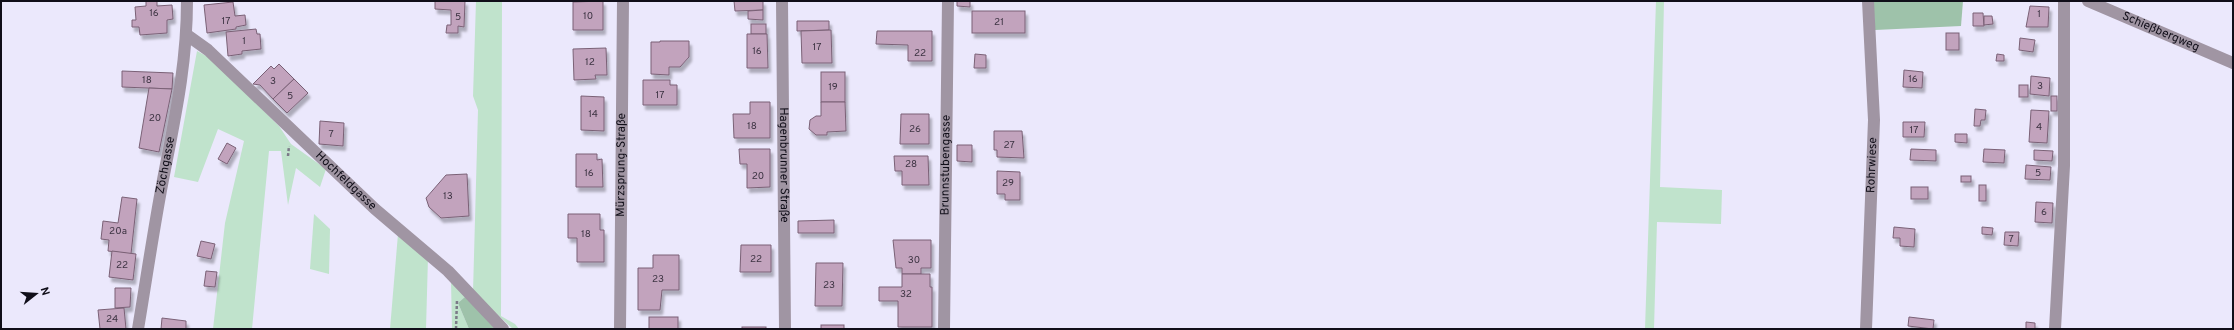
<svg xmlns="http://www.w3.org/2000/svg" width="2234" height="330" viewBox="0 0 2234 330" font-family="Overpass,sans-serif">
	<style>
		.green { fill: #c0e3cc }
		.forest { fill: #9ec2aa }
		.building { fill: #c2a3bd; stroke: #7a6176; filter: url(#shadow) }
		.lines { fill: none; stroke-linecap: round; stroke-linejoin: round }
		.path { stroke: #7b7988; stroke-width: 2.5; stroke-dasharray: 3 2; stroke-linecap: butt }
		.street { stroke: #a095a3; stroke-width: 12 }
		.labels { text-anchor: middle; dominant-baseline: central; stroke-width: 3.5; stroke-linejoin: round; paint-order: stroke }
		.number-label { font-size: 10px; fill: #3c3342 }
		.street-label { font-size: 12px; fill: #100e19; stroke: #ebe8fc }
	</style>
	<defs>
		<filter id="shadow"><feDropShadow dx="2.5" dy="4.5" stdDeviation="1" flood-color="#0004"/></filter>
	</defs>
	<rect width="100%" height="100%" fill="#ebe8fc"/>
	<g class="green">
		<path d="M476,1H502L501,316L515,324L519,329H513L473,292L478,110L473,96Z"/>
		<path d="M1656,1H1664L1660,187L1722,190L1721,224L1657,222L1654,329H1645Z"/>
		<path d="M197,51L210,58L279,126L291,144L326,169L320,187L296,168L288,205L281,151H269L252,329H213L225,223L244,141L218,129L198,182L174,177Z"/>
		<path d="M314,214L330,229L329,274L310,269Z"/>
		<path d="M398,234L428,257L426,329H390Z"/>
		<path d="M451,281L466,296L458,303L469,329H452Z"/>
	</g>
	<g class="forest">
		<path d="M1873,1H1963L1961,26L1875,30Z"/>
		<path d="M466,296L497,329H469L458,303Z"/>
	</g>
	<g class="building">
		<path d="M146,1H157V6L172,5L173,19L167,20V33L140,35L139,27H132V20H136L135,7L146,6Z"/>
		<path d="M435,1H465L464,27L458,26V33H446L447,25H451V10L435,9Z"/>
		<path d="M603,1V30H573V2Z"/>
		<path d="M734,1H763V10L735,11Z"/>
		<path d="M957,1H970V7L957,6Z"/>
		<path d="M233,2L235,16L245,15L246,25L236,27V29L207,33L204,5Z"/>
		<path d="M2030,6L2049,7L2048,27H2026Z"/>
		<path d="M763,10V20L748,19V11Z"/>
		<rect x="972" y="11" width="53" height="22"/>
		<path d="M1973,13H1983L1984,26H1973Z"/>
		<path d="M1984,16H1992L1993,24L1984,25Z"/>
		<path d="M797,21H829V30L797,31Z"/>
		<rect x="751" y="24" width="15" height="10"/>
		<path d="M256,29L257,34H260L261,49L242,51V54L228,56L226,32Z"/>
		<path d="M831,30L832,63H802L801,31Z"/>
		<path d="M877,31H932V61H908V45L876,44Z"/>
		<rect x="1946" y="33" width="13" height="17"/>
		<path d="M747,34H767L768,68H747Z"/>
		<path d="M2020,38L2035,40L2033,52L2019,50Z"/>
		<path d="M660,41H689V57L680,67H669V75L651,74V42H660Z"/>
		<path d="M606,48L607,75H595L596,79L574,80L573,49Z"/>
		<path d="M975,54L986,55V68H974Z"/>
		<path d="M1997,54L2004,55V61H1996Z"/>
		<path d="M279,64L294,79L273,99L260,85L253,84L271,66L274,69Z"/>
		<path d="M1904,70L1923,72L1922,88L1903,87Z"/>
		<path d="M122,71L173,73L172,89L122,87Z"/>
		<rect x="821" y="72" width="24" height="30"/>
		<path d="M2031,76L2050,78L2049,96L2030,94Z"/>
		<path d="M294,79L308,93L287,113L273,99Z"/>
		<path d="M643,80H670V85H677V105H643Z"/>
		<rect x="2019" y="85" width="9" height="12"/>
		<path d="M149,88L172,89L159,152L139,148Z"/>
		<path d="M581,96L604,97V131L581,130Z"/>
		<rect x="2051" y="96" width="6" height="15"/>
		<path d="M750,102H770V138H734L733,114H750Z"/>
		<path d="M821,102H845L846,131L827,132V135H816L809,129L810,120L816,116H821Z"/>
		<path d="M1975,109L1986,110L1985,120H1981L1980,126H1974Z"/>
		<path d="M2031,110L2049,111L2047,143L2029,142Z"/>
		<path d="M901,114H929V144H900Z"/>
		<path d="M320,121L344,123L343,146L319,144Z"/>
		<path d="M1903,122H1925L1924,137H1903Z"/>
		<path d="M994,131H1022L1024,158L997,157V150H994Z"/>
		<path d="M1955,134H1967V143L1955,142Z"/>
		<path d="M227,143L236,148L227,164L218,159Z"/>
		<path d="M957,145H972V162L957,161Z"/>
		<path d="M739,149H770V187L747,188V164H740Z"/>
		<path d="M1911,149L1936,150V161L1910,160Z"/>
		<path d="M1984,149L2005,150L2004,163L1983,162Z"/>
		<path d="M2034,150L2053,151L2052,161L2034,160Z"/>
		<path d="M576,154H597V160L602,159L603,187H576Z"/>
		<path d="M894,156H928L929,185H902V171H895Z"/>
		<path d="M2026,165L2051,167L2050,180L2025,179Z"/>
		<path d="M997,171L1020,172V200H1005V194H997Z"/>
		<path d="M467,174L469,216L441,218L429,207L426,198L446,175Z"/>
		<rect x="1961" y="176" width="10" height="6"/>
		<rect x="1979" y="185" width="7" height="16"/>
		<rect x="1911" y="187" width="17" height="12"/>
		<path d="M122,197L137,199L131,254L108,251L109,240L101,239L103,221L118,223Z"/>
		<path d="M2036,202L2053,203L2052,223L2035,222Z"/>
		<path d="M568,214H600V230H604V262H577V238H568Z"/>
		<path d="M834,220V233H798V221Z"/>
		<path d="M1894,227L1915,229L1914,247L1900,246V238H1893Z"/>
		<path d="M1982,227L1993,228L1992,235L1982,234Z"/>
		<path d="M2005,232H2019L2018,246L2004,245Z"/>
		<path d="M893,240H931V268H921V274H902V268H896Z"/>
		<path d="M201,241L215,244L211,259L197,256Z"/>
		<path d="M741,245H771V272H740Z"/>
		<path d="M112,251L136,254L133,280L109,277Z"/>
		<path d="M653,255H679V290H662L660,310H638V268H653Z"/>
		<path d="M816,263H843L842,306H815Z"/>
		<path d="M206,271L217,272L215,287L204,286Z"/>
		<path d="M902,274H930V287H932V327H898V301H879V287H902Z"/>
		<path d="M115,288H131L130,307L115,308Z"/>
		<path d="M124,308L126,329H100L98,310Z"/>
		<rect x="649" y="317" width="29" height="12"/>
		<path d="M1909,317L1934,320L1933,329L1908,326Z"/>
		<path d="M162,318L186,321V329H161Z"/>
		<path d="M2026,322L2035,323V329H2026Z"/>
		<rect x="821" y="325" width="23" height="4"/>
		<rect x="742" y="327" width="24" height="2"/>
	</g>
	<g class="lines">
		<g class="path">
			<path d="M288,156L289,146"/>
			<path d="M456,329L457,300"/>
		</g>
		<g class="street">
			<path id="s1" d="M782,1L785,329"/>
			<path id="s2" d="M2088,1L2233,63"/>
			<path id="s3" d="M187,35L208,50L375,209L448,271L503,329"/>
			<path id="s4" d="M138,329C146,281 153,233 162,185C174,122 187,66 187,1"/>
			<path id="s5" d="M620,329L623,1"/>
			<path id="s6" d="M944,329L948,1"/>
			<path id="s7" d="M1866,329L1874,120L1868,1"/>
			<path d="M2055,329L2064,166V1"/>
		</g>
	</g>
	<g class="labels">
		<g class="number-label">
			<text x="154" y="13">16</text>
			<text x="2039" y="14">1</text>
			<text x="588" y="16">10</text>
			<text x="458" y="17">5</text>
			<text x="226" y="21">17</text>
			<text x="999" y="22">21</text>
			<text x="244" y="41">1</text>
			<text x="817" y="47">17</text>
			<text x="757" y="51">16</text>
			<text x="920" y="53">22</text>
			<text x="590" y="62">12</text>
			<text x="1913" y="79">16</text>
			<text x="147" y="80">18</text>
			<text x="273" y="81">3</text>
			<text x="2040" y="86">3</text>
			<text x="833" y="87">19</text>
			<text x="660" y="95">17</text>
			<text x="290" y="96">5</text>
			<text x="593" y="114">14</text>
			<text x="155" y="118">20</text>
			<text x="752" y="126">18</text>
			<text x="2039" y="127">4</text>
			<text x="915" y="129">26</text>
			<text x="1914" y="130">17</text>
			<text x="331" y="134">7</text>
			<text x="1009" y="145">27</text>
			<text x="911" y="164">28</text>
			<text x="589" y="173">16</text>
			<text x="2038" y="173">5</text>
			<text x="758" y="176">20</text>
			<text x="1008" y="183">29</text>
			<text x="448" y="196">13</text>
			<text x="2044" y="212">6</text>
			<text x="118" y="231">20a</text>
			<text x="586" y="234">18</text>
			<text x="2011" y="239">7</text>
			<text x="756" y="259">22</text>
			<text x="914" y="260">30</text>
			<text x="122" y="265">22</text>
			<text x="658" y="279">23</text>
			<text x="829" y="285">23</text>
			<text x="906" y="294">32</text>
			<text x="112" y="319">24</text>
		</g>
		<g class="street-label">
			<text stroke="none"><textPath href="#s2" startOffset="79">Schießbergweg</textPath></text>
			<text stroke="none"><textPath href="#s4" startOffset="166">Zöchgasse</textPath></text>
			<text stroke="none"><textPath href="#s5" startOffset="164">Mürzsprung-Straße</textPath></text>
			<text stroke="none"><textPath href="#s1" startOffset="164">Hagenbrunner Straße</textPath></text>
			<text stroke="none"><textPath href="#s6" startOffset="164">Brunnstubengasse</textPath></text>
			<text stroke="none"><textPath href="#s7" startOffset="164">Rohrwiese</textPath></text>
			<text stroke="none"><textPath href="#s3" startOffset="216">Hochfeldgasse</textPath></text>
		</g>
	</g>
	<rect width="2234" height="330" fill="none" stroke="#100e19" stroke-width="4"/>
	<g transform="translate(36 294) rotate(73)" stroke="#ebe8fc" stroke-width="3" paint-order="stroke">
	<path d="M0-3L7 15L0 10L-7 15Z" fill="#100e19"/>
	<text y="-6" font-size="11" font-weight="bold" text-anchor="middle" fill="#100e19">N</text>
	</g>
</svg>
